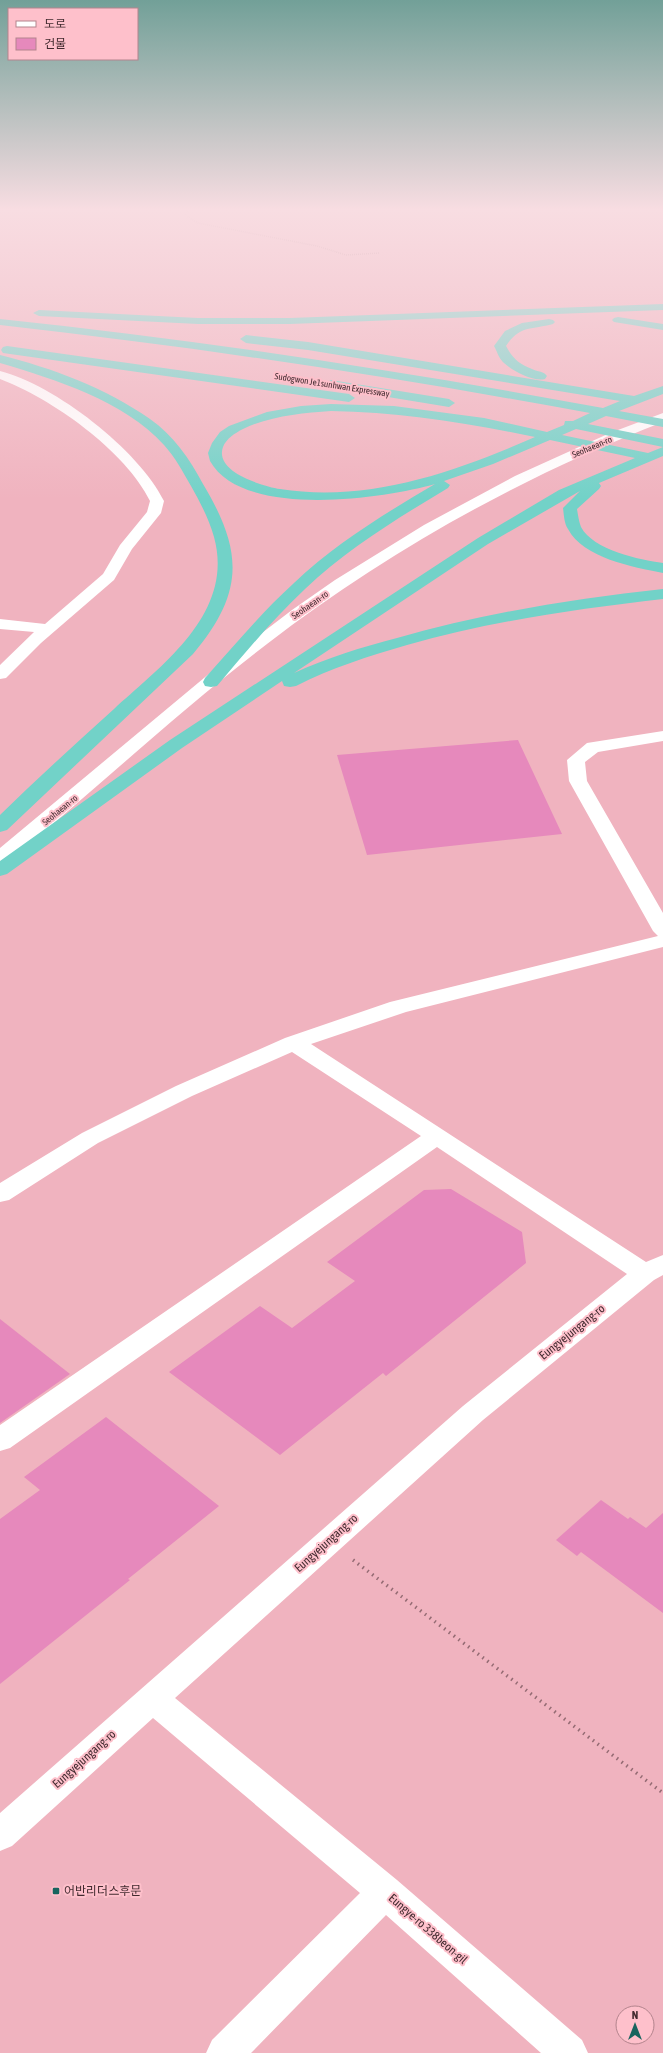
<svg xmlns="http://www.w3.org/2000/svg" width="663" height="2053" viewBox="0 0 663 2053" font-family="'Asap Condensed','Noto Sans KR',sans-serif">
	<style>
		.building { fill: #e689bc }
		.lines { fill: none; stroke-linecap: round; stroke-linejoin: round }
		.path-far1 { stroke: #946b73; stroke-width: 1.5; stroke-dasharray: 0.5 1.5; stroke-linecap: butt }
		.path { stroke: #946b73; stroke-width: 3.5; stroke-dasharray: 1.5 4.5; stroke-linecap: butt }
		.street { fill: #fff; fill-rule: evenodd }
		.secondary { fill: #fff; fill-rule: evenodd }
		.highway { fill: #72d2c8; fill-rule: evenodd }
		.poi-dot { fill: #18645e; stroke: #fec0cb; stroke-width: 1.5 }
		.labels { text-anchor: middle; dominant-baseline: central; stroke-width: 4; stroke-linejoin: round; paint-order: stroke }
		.far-street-label { font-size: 9px; fill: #422a2f; stroke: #fec0cb }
		.near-street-label { font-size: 12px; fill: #422a2f; stroke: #fec0cb }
		.near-poi-label { font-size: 12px; fill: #422a2f; stroke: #fec0cb; text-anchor: start }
	</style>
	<rect width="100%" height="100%" fill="#f0b3bf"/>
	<g class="building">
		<path d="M518,740L562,834L367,855L337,755Z"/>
		<path d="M451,1189L522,1232L526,1263L386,1376L383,1373L280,1455L169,1372L260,1306L292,1328L355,1281L327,1262L424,1190Z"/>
		<path d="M0,1319L70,1374L0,1423Z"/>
		<path d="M106,1417L219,1506L128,1579L130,1580L0,1684V1519L40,1490L24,1477Z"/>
		<path d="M601,1500L628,1519L630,1517L646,1528L663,1513V1613L581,1552L577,1556L556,1540Z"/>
	</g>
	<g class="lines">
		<path class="path-far1" d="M188,211L185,215L198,223L317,246L346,255L380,253"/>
		<path class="path" d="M353,1560L663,1793"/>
		<g class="street">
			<path d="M0,371C55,385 139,450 164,501L161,513L132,549L114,580L41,643L6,678L0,679V665L34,632L0,629V619L45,624L103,574L120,545L147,512L150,501C126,451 51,398 0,379Z"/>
			<path d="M663,731V741L598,752L585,762L587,781L663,913V947L406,1012L311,1044L646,1262L663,1255V1275L654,1280L483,1420L175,1698L397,1880L582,2040L588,2053H541L386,1915L251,2053H206L212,2040L360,1893L153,1718L12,1846L0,1851V1813L463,1406L627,1274L437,1147L10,1448L0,1451V1425L421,1136L292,1052L192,1096L98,1143L9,1200L0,1202V1183L82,1133L176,1086L285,1038L390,1002L658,936L653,931L569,781L567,760L587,743Z"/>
		</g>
		<path class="secondary" d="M663,413V422C521,477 388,551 267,644C177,712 95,791 7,862L0,864V848L216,668L292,610L335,580L424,525L515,476L610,433Z"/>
		<g class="highway">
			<path d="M663,304V310L290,324H198L39,316L33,313L39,310L198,318H290Z"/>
			<path d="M618,317L663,324V330L614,322L612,320L614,318Z"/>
			<path d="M0,319C202,340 403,371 603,408L620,401L308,350L246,343L240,339L246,335L308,342L634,396L663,386V394L619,411L663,419V427L606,416L588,424L663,439V456L599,483L601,486L599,489L577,509C578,515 579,522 581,527C593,550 640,560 663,563V573C633,567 583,558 568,529C564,523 564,515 563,508L580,491L488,544L294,673C327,658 362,647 397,638C484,613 573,599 663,589V599C577,609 491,621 407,645C369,656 331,668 296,686L290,687L284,686L282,681L182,748L7,874L0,876V861L170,740L478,538L559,490L635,458L550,440L493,464L444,481L450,485L448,488C398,518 347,549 305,589C273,619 245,653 217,686L211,687L205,686L203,682L205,678C234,646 262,612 294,583C336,543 386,513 435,484C383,499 242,519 210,461L208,453L212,443L220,432L229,426L267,412L301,406L331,404L394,406L484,418L547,432L564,425L565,421H573L590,413C394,377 198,347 0,325ZM331,411C400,412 467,423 535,437C455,472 368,503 280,489C262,486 214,472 223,447C226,439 235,433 243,429C270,416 302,413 331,411ZM576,429L663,447L648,453L562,435Z"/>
			<path d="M549,319L553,320L555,322L553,324C531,330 520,325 506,346C513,359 519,364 532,369C538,372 544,371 547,376L545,379C533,382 513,371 504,363C499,359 497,351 494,346L505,331L522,323Z"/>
			<path d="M7,346L349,394L355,398L349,402L3,353L1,350L3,347Z"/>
			<path d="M0,355C52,368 106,388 150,419C174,436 189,458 203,484C243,551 245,592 193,654L7,830L0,832V815C37,779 75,744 114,709C162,665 235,613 214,537C209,519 200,502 191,486C183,472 175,457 164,445C125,401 54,379 0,363Z"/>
			<path d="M331,380L449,399L455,403L449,407L327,387L325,384Z"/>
		</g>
	</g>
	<linearGradient id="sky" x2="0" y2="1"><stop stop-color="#72a098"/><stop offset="0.42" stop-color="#f8dde2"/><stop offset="1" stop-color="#f8dde2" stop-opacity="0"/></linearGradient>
	<rect width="663" height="499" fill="url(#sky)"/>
	<rect class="poi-dot" x="52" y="1887" width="8" height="8" rx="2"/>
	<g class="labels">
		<g class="far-street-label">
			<text transform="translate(332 385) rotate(9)">Sudogwon Je1sunhwan Expressway</text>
			<text transform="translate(592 447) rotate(-23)">Seohaean-ro</text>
			<text transform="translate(310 605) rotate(-35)">Seohaean-ro</text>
			<text transform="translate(60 810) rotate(-39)">Seohaean-ro</text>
		</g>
		<g class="near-street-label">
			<text transform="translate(572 1332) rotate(-39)">Eungyejungang-ro</text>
			<text transform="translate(326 1543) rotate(-42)">Eungyejungang-ro</text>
			<text transform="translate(84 1759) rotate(-42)">Eungyejungang-ro</text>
			<text transform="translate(428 1929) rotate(41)">Eungye-ro 338beon-gil</text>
		</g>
		<g class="near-poi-label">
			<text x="64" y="1891">어반리더스후문</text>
		</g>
	</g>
	<rect x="8" y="8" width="130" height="52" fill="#fec0cb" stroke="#b3848d"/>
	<rect x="16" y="21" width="20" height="6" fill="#ffffff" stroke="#b3848d"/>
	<text x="44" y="28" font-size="12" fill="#422a2f">도로</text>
	<rect x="16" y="38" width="20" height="12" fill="#e689bc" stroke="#b3848d"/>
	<text x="44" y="48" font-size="12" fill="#422a2f">건물</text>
	<g transform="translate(635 2025)"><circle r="19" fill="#fec0cb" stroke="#b3848d"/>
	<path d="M0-3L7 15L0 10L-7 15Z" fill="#18645e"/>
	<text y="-6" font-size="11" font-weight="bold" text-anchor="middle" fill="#422a2f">N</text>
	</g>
</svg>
